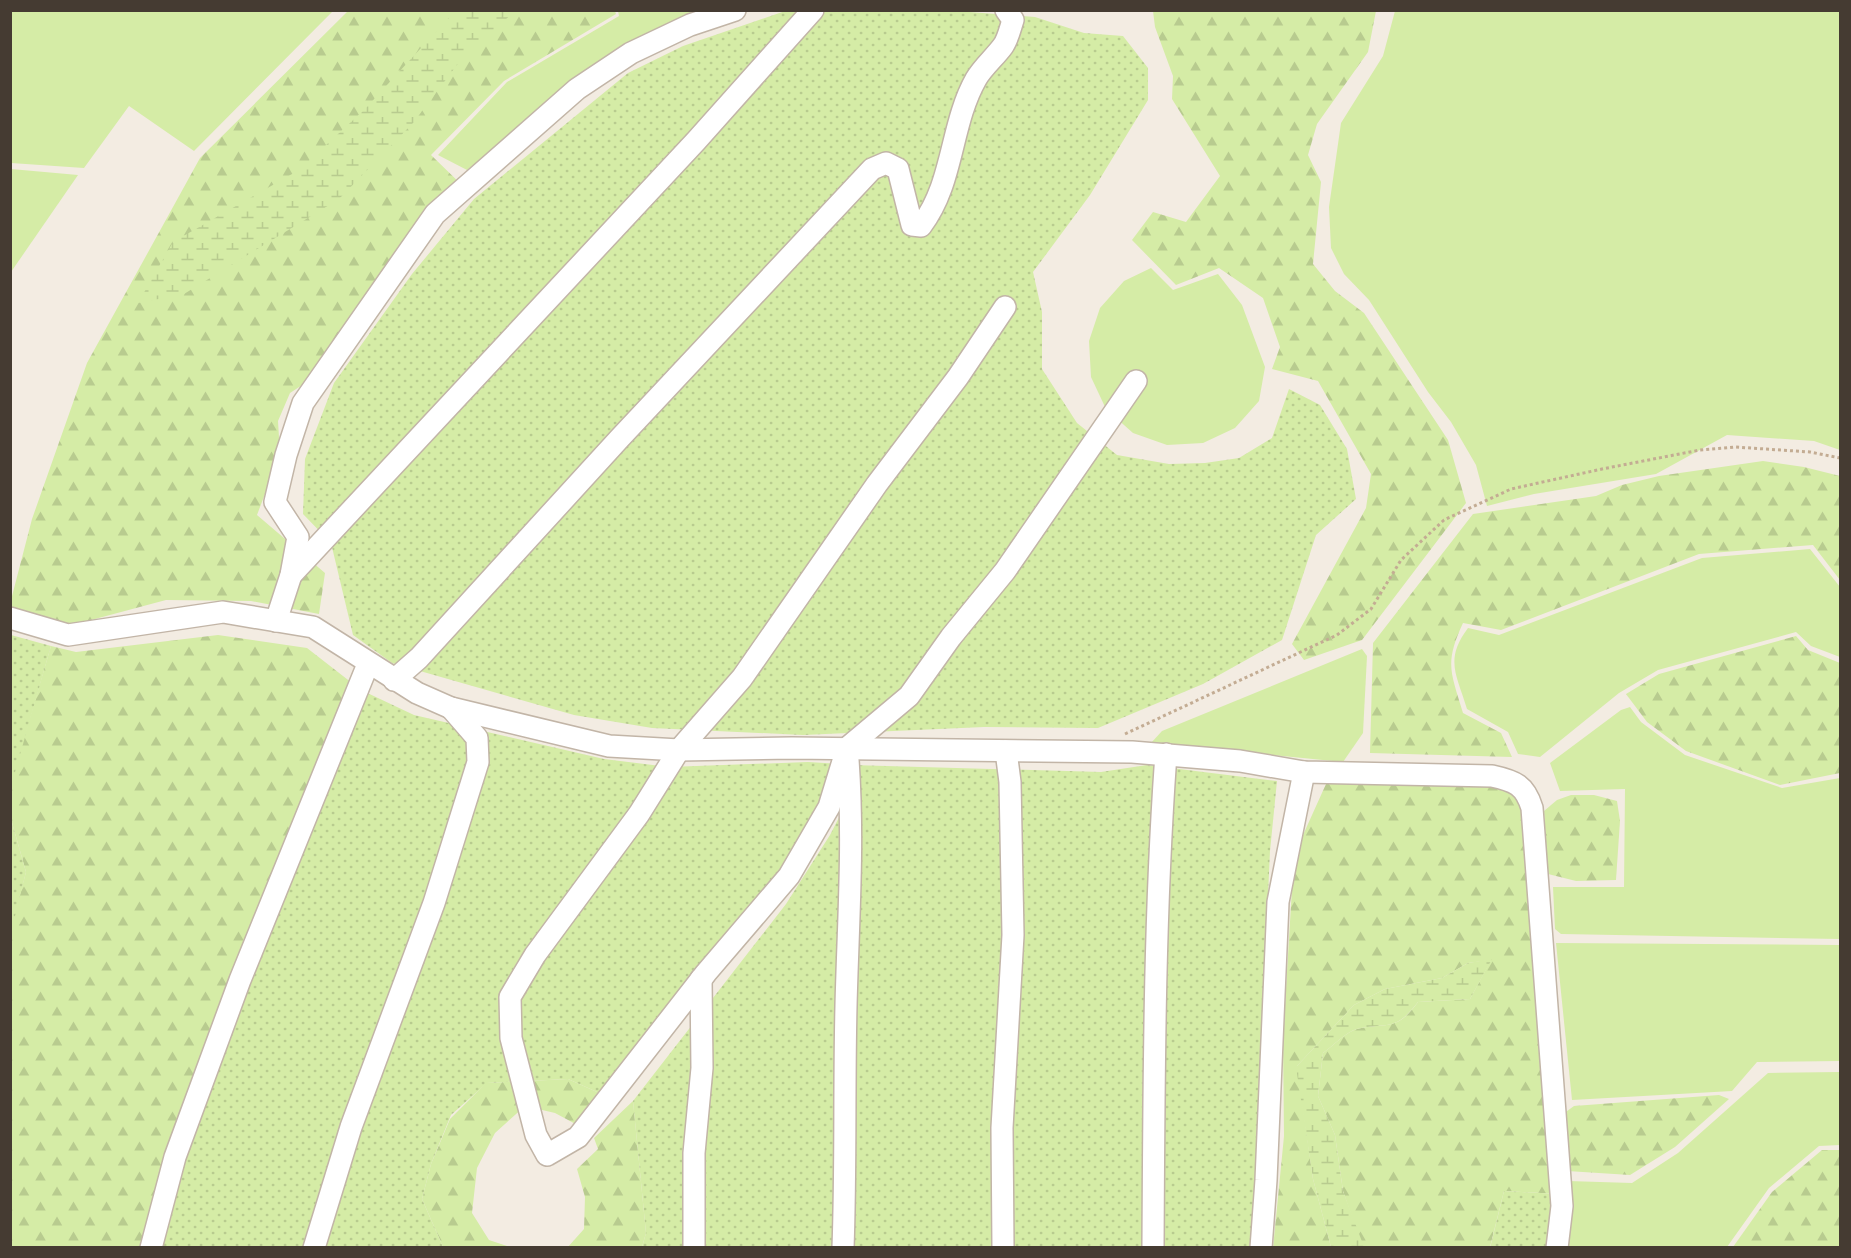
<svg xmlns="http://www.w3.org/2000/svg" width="1851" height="1258" viewBox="0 0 1851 1258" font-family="Roboto,sans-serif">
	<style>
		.green { fill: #d5eca6 }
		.forest { fill: url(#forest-firs) }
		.wetland { fill: url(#wetland-marsh) }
		.garden { fill: url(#garden-dots) }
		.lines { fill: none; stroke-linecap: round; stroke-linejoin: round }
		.minor-casing { stroke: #c2b5a7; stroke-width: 24 }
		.path { stroke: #c3ac93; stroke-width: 3; stroke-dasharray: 3 3; stroke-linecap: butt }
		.minor { stroke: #fff; stroke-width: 21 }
	</style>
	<defs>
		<pattern id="forest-firs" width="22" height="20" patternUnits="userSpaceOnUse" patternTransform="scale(1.5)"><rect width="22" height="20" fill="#d5eca6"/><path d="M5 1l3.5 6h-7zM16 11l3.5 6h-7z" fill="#b8cb8f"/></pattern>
		<pattern id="wetland-marsh" width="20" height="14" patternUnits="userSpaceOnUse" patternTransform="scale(1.5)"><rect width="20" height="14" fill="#d5eca6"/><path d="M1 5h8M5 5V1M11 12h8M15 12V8" fill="none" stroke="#b8cb8f"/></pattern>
		<pattern id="garden-dots" width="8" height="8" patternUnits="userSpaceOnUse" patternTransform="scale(1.5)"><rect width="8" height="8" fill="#d5eca6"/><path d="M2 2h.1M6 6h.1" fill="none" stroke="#b8cb8f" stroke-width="1.8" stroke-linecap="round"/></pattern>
	</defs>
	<rect width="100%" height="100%" fill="#f3ece2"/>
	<g class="green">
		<path d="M10,11L11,10L333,11L194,151L129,106L84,168L11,163Z"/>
		<path d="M618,11H704L572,86L467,170L438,155L507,82L619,16Z"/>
		<path d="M1395,11H1840V450L1814,441L1727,435L1656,474L1534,494L1487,506L1476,465L1451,422L1428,392L1369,300L1344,274L1331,248L1329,207L1341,123L1383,56Z"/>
		<path d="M11,169L78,175L11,272L10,169Z"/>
		<path d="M1151,268L1173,290L1218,274L1242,305L1265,367L1259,401L1235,428L1203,443L1167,445L1133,433L1106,409L1091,377L1089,341L1100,308L1124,281Z"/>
		<path d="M1810,549L1840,587V657L1811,646L1796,632L1658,670L1619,693L1540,757L1518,754L1508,732L1467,709C1457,675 1444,660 1468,628L1499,635L1702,558Z"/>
		<path d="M1362,649L1367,656L1363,733L1343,762L1151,743L1162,731Z"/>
		<path d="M1630,707L1641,722L1685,755L1782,788L1840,778V939L1561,934L1555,929L1553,887H1624L1625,789L1560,791L1550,763L1621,710Z"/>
		<path d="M1556,943L1840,945V1061L1757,1062L1732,1091L1572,1100Z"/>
		<path d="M1840,1072V1145L1819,1146L1769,1188L1727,1247L1561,1248L1568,1181L1632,1183L1678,1153L1768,1073Z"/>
	</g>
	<g class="forest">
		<path d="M348,11H615L616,14L504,81L431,155L467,190L319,374L290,393L278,421L280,454L257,515L325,573L319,614L251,601L166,600L65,627L11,612V600L32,519L87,363L200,158Z"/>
		<path d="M1153,11H1376L1368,52L1317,124L1308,155L1321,182L1313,264L1335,291L1364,313L1448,440L1466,503L1362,640L1304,660L1292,644L1366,508L1371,474L1318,381L1272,369L1280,347L1263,298L1219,268L1176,285L1132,240L1153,212L1186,222L1220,176L1172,99L1173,76L1155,27Z"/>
		<path d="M1763,461L1804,467L1840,476V580L1813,545L1699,554L1501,630L1463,623C1444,664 1451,672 1463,713L1501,733L1512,757L1370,753L1373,643L1473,514L1596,496L1622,485L1659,476Z"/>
		<path d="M218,635L307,648L361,690L157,1247H11L10,932L26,872L11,819L10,786L51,646L76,652Z"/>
		<path d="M1796,636L1808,650L1840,663V773L1780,785L1686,751L1647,722L1626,694L1659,674Z"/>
		<path d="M1500,782L1528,801L1558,1194L1504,1191L1490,1247L1364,1248L1361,1243L1343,1191L1335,1135L1318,1096L1323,1053C1333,1046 1346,1032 1357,1029C1388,1022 1396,1032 1418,1002L1470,999L1491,960L1468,963L1442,978L1385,989L1354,1005L1297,1066L1313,1179L1331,1247L1273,1248L1284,1136L1283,1039L1294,855L1326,784Z"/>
		<path d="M1571,795H1594L1617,801L1620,821L1616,880L1576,881L1548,874L1544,811L1557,800Z"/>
		<path d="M568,1079L615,1100L583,1128L555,1113L525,1106L495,1133L477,1168L472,1213L489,1240L510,1247H443L422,1199L431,1164L450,1119L486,1083Z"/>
		<path d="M1719,1095L1729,1099L1675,1147L1630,1175L1567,1171L1563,1114L1574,1106Z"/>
		<path d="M633,1101L646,1233L642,1247L567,1248L584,1229L585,1197L577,1169L598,1149L594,1138Z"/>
		<path d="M1822,1150H1840V1247H1733L1772,1192Z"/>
	</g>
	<g class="wetland">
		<path d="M455,11H515L460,61L413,123L339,199L184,294L138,303L173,242L299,170L364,110Z"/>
		<path d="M1492,959L1470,999L1418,1002C1395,1032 1389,1022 1357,1029C1346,1032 1333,1046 1323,1053L1318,1096L1335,1135L1343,1191L1364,1247H1331L1313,1179L1296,1067L1354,1005L1385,989L1442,978L1468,963Z"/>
	</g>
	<g class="garden">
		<path d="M788,10H944L1035,17L1084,33L1123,36L1148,68V100L1090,195L1033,272L1042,312V369L1077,423L1117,455L1169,464L1205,463L1239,458L1272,438L1289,389L1320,405L1347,449L1356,499L1316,535L1282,640L1203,684L1098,728L984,727L803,735L652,728L574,715L392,663L353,635L331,543L303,514L305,459L334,383L412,274L474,199L628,73L683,46Z"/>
		<path d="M11,635L51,646L11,786L10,635Z"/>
		<path d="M361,690L414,715L604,759L669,767L808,762L841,764L845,790L615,1100L568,1079L487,1083L451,1115L431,1164L422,1199L443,1247L157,1248L166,1200Z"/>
		<path d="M851,765L1101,772L1147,765L1277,781L1270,851L1253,1228L1249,1247H642L646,1233L633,1101L786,904L830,835L850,796Z"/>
		<path d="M11,819L26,872L11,932Z"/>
		<path d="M1504,1191L1558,1194L1547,1247L1490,1248Z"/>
	</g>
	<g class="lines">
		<defs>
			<g id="minor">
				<path d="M1005,307L958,377L877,484L742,678L679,750L639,814L535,955L510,997L511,1038L536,1135L547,1155L578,1137L706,973L789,876L829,807L847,748L909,696L951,637L1005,571L1136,381"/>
				<path d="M291,575L696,141L813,10"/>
				<path d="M10,618L68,635L223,612L313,627L417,693L451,708L609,746L679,750L792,748L1132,752L1240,761L1304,772L1492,776C1515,781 1525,785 1532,808L1562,1206L1557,1248"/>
				<path d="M276,621L291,575L298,537L275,502L286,455L303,403L435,214L577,89L631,53L690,25L735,10"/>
				<path d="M394,680L419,658L619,439L872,169L886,163L898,169L912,225L921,226C954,183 950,125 976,79C983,67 995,57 1003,46C1008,39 1010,29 1013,20L1006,10"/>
				<path d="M151,1248L175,1157L240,980L368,664"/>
				<path d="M314,1248L351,1127L434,903L478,762L477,738L451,708"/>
				<path d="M694,1248V1153L702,1068L701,979"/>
				<path d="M843,1248C846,1167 844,1087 846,1006C848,924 854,843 848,760"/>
				<path d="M1003,1248L1002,1128L1013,935L1010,782L1006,751"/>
				<path d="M1153,1248C1154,1082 1154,919 1166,754"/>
				<path d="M1261,1248L1266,1180L1278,902L1304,772"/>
			</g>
		</defs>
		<use href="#minor" class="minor-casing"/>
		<path class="path" d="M1125,734L1337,635L1371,609L1401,560L1444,520L1511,489L1602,469L1700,450L1735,447L1810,452L1840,458"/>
		<use href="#minor" class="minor"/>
	</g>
	<rect width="1851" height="1258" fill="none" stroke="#453b32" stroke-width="24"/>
</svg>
